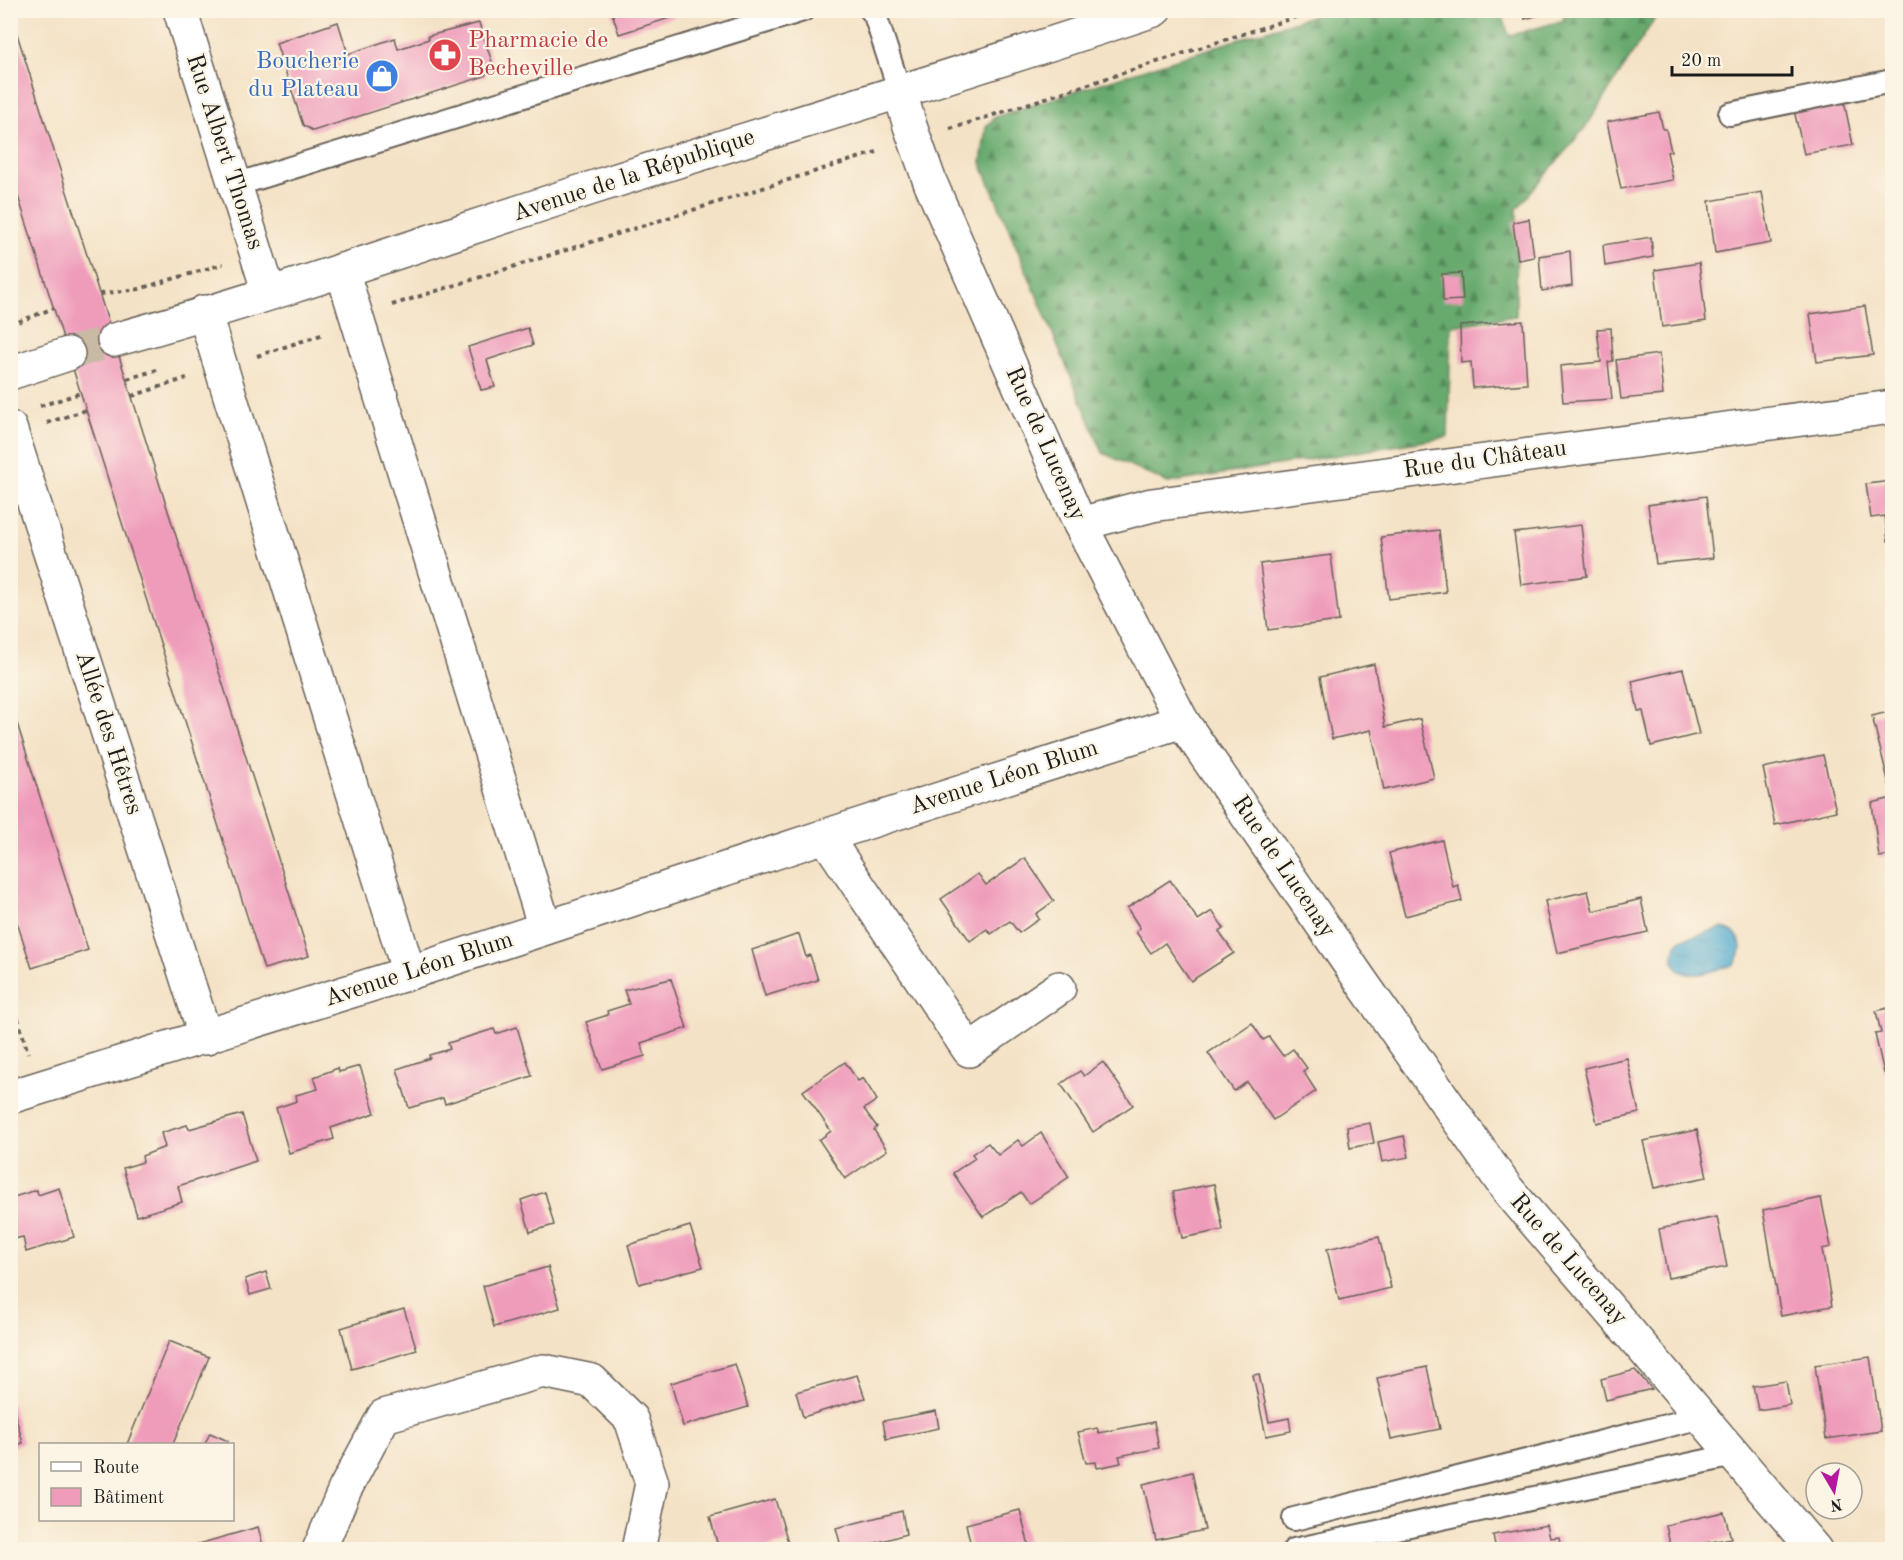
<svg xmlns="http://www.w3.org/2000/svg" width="1903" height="1560" viewBox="0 0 1903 1560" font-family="'Old Standard TT',serif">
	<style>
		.forest { fill: url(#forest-firs); stroke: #426345; stroke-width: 1.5 }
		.water { fill: url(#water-ripples); stroke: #376376; stroke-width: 1.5 }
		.building { fill: #ef9cbb }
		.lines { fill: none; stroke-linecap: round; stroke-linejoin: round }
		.street-tunnel { stroke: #c9baa4; stroke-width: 33; stroke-dasharray: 33 16; stroke-linecap: butt }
		.lane-casing { stroke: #686158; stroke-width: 26 }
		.street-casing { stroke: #686158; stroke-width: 36 }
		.path { stroke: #686158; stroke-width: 4; stroke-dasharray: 4.5 4.5; stroke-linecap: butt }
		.lane { stroke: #fff; stroke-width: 22 }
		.street { stroke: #fff; stroke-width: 33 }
		.labels { text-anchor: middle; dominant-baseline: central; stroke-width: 4.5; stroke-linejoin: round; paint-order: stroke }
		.health-label { font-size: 24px; fill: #be3a42; stroke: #fcf5e5; text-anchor: start }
		.shop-label { font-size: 24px; fill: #366cbe; stroke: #fcf5e5; text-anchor: end }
		.street-label { font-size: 24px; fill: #1c1c1c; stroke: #fcf5e5 }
	</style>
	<defs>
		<pattern id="forest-firs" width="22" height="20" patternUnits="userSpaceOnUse" patternTransform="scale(1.5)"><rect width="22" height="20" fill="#67aa6e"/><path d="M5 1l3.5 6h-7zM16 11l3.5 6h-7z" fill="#548a5a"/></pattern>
		<pattern id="water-ripples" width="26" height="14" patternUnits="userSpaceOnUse" patternTransform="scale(1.5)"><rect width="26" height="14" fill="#52aacf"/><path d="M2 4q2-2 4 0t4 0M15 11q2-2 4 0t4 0" fill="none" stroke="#438aa7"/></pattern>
	</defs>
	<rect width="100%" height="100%" fill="#fcf5e5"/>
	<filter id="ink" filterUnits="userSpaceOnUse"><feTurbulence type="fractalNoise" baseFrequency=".0167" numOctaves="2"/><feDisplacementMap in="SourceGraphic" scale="12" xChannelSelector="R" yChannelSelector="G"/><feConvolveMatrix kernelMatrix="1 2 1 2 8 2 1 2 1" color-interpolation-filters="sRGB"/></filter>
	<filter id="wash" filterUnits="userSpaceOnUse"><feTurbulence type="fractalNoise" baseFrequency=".008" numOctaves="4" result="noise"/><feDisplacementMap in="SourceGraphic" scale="24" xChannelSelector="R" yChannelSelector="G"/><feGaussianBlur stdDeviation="1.35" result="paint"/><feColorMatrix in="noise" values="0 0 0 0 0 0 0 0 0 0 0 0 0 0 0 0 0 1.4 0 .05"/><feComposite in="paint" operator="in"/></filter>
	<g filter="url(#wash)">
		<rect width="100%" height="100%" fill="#f4e2c6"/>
		<path class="forest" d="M1327,11H1501L1509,36L1564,20L1563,11H1675L1655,18L1588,124L1517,209L1516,316L1451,326L1448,437L1168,483L1103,453L981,163L986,127L995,117Z"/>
		<path class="water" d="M1722,928C1742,931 1747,951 1733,965C1716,969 1682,986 1674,961C1672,953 1675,946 1680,940Z"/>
		<g id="blocks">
			<g class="building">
				<path d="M611,10H692V11L619,34Z"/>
				<path d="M1522,10H1553V11L1525,19Z"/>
				<path d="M10,12L309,956L264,969L10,171Z"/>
				<path d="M338,22L348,54L395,38L398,49L429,39L428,36L479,23L492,62L485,76L313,131L303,125L276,43Z"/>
				<path d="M1844,101L1853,145L1804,154L1794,110Z"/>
				<path d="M1659,112L1663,129H1666L1671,151L1667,152L1673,180L1621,189L1607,122Z"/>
				<path d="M1762,192L1771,243L1715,253L1709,201Z"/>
				<path d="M1529,219L1534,257L1518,260L1513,222Z"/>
				<path d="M1651,237L1653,257L1605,266L1603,245Z"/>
				<path d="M1570,251L1572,286L1542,291L1539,256Z"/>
				<path d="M1699,263L1706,321L1662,327L1655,270Z"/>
				<path d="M1461,273L1463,300L1443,301L1442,274Z"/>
				<path d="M1865,306L1873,355L1817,362L1810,314Z"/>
				<path d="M1523,321L1527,384L1473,388L1471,362L1461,363L1460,326Z"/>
				<path d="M528,328L533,345L487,360L495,387L481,390L468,347Z"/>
				<path d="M1611,328L1613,361L1608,362L1612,399L1563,402L1560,366L1601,362L1597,329Z"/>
				<path d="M1659,354L1663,395L1621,399L1616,360Z"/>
				<path d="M1892,481V540L1888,541L1885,516L1871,518L1866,484Z"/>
				<path d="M1706,496L1713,558L1656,564L1648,505Z"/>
				<path d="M1581,525L1587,576L1521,585L1514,533Z"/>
				<path d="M1439,530L1446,592L1389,599L1381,537Z"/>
				<path d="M1331,555L1339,621L1268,630L1260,564Z"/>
				<path d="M1374,664L1385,727L1420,719L1434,778L1384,790L1371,730L1332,739L1320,677Z"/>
				<path d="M1683,669L1699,734L1651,746L1643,711H1638L1632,681Z"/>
				<path d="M11,704L88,950L32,968L10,901Z"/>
				<path d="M1892,711V796L1872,716Z"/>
				<path d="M1823,755L1836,811L1775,825L1763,768Z"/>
				<path d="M1892,798V855L1879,857L1872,803Z"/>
				<path d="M1442,840L1453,887L1458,885L1462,901L1405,916L1389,853Z"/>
				<path d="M1025,858L1054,901L1036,914L1039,919L1019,933L1010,921L991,934L987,929L970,941L941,899L978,874L986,885Z"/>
				<path d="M1170,880L1198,920L1212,911L1224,928L1219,932L1234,953L1191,981L1165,943L1151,953L1136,932L1140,928L1127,908Z"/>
				<path d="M1588,891L1593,911L1641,899L1648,932L1557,953L1545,901Z"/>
				<path d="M799,934L806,957L810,955L818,980L765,996L752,950Z"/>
				<path d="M671,979L687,1028L641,1043L645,1056L602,1069L586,1022L608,1015L607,1011L629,1004L624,990Z"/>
				<path d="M1892,1007V1070L1884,1073L1875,1034L1881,1033L1876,1011Z"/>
				<path d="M1252,1023L1263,1040L1269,1037L1283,1056L1293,1049L1307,1068L1303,1071L1316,1091L1273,1120L1247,1082L1234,1091L1208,1053Z"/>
				<path d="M517,1027L532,1076L445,1104L443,1098L409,1108L397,1069L430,1058L429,1055L450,1049L448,1043L494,1029L496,1034Z"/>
				<path d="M1627,1058L1639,1113L1597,1123L1584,1068Z"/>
				<path d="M845,1062L858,1081L863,1078L877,1100L864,1109L877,1127L874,1130L887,1150L845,1179L819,1140L831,1131L803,1091Z"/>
				<path d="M1103,1062L1133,1105L1093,1132L1061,1084L1080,1071L1084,1076Z"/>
				<path d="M360,1066L375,1113L331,1128L334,1139L289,1153L276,1108L297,1101L296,1095L318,1089L314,1077L338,1068L339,1072Z"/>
				<path d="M242,1114L256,1161L178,1186L182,1202L137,1216L123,1168L143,1162L142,1156L165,1147L161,1133L187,1125L189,1129Z"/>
				<path d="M1370,1123L1374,1143L1350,1148L1347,1127Z"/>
				<path d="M1697,1130L1707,1177L1654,1188L1643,1141Z"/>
				<path d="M1041,1133L1069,1177L1029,1204L1021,1192L983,1217L953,1173L975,1158L972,1154L988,1143L998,1155L1018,1140L1023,1146Z"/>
				<path d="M1404,1136L1409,1157L1382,1162L1378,1142Z"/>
				<path d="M1214,1184L1223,1230L1182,1238L1173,1192Z"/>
				<path d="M59,1188L74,1237L26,1252L23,1237L10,1240V1198L37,1190L38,1195Z"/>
				<path d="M545,1192L554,1225L530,1232L521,1200Z"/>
				<path d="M1821,1198L1831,1247L1822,1249L1832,1306L1781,1316L1763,1210Z"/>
				<path d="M1717,1217L1727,1267L1668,1278L1659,1229Z"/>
				<path d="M690,1226L703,1267L639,1284L628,1245Z"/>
				<path d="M1379,1237L1391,1288L1339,1300L1327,1249Z"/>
				<path d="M548,1267L560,1308L494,1327L483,1286Z"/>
				<path d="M266,1272L271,1289L250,1295L245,1279Z"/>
				<path d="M404,1309L417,1350L352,1369L341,1328Z"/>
				<path d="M169,1341L209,1357L173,1444H127Z"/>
				<path d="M1870,1357L1881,1431L1826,1439L1815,1365Z"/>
				<path d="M735,1364L748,1407L683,1426L671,1383Z"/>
				<path d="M1427,1367L1440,1429L1391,1439L1377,1378Z"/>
				<path d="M1635,1370L1652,1389L1606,1400L1601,1379Z"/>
				<path d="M1259,1374L1269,1422L1289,1418L1291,1431L1266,1436L1253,1375Z"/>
				<path d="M857,1375L865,1398L803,1417L796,1392Z"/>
				<path d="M1786,1381L1790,1405L1758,1410L1753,1386Z"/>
				<path d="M12,1404L23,1443L10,1447V1405Z"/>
				<path d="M936,1411L939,1428L886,1439L883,1421Z"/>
				<path d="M1154,1422L1159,1448L1119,1456L1121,1463L1097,1468L1096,1462L1086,1463L1078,1432L1097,1428L1099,1433Z"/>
				<path d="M210,1433L228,1441L227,1444H205Z"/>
				<path d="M1192,1472L1205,1530L1156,1540L1143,1484Z"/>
				<path d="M775,1499L788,1542L759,1550H719L710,1517Z"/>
				<path d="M1020,1510L1030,1550H972L966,1524Z"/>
				<path d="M902,1511L906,1534L852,1550H842L836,1528Z"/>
				<path d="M1724,1512L1731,1538L1671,1550L1666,1525Z"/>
				<path d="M1547,1525L1550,1538L1559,1537L1561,1550H1496L1493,1535Z"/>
				<path d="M258,1527L264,1550H196L195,1545Z"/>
			</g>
		</g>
	</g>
	<g filter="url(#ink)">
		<use href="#blocks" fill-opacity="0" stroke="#686158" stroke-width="1.5"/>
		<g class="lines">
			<path class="street-tunnel" d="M68,354L114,340"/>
			<defs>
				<g id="lane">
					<path d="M871,10L875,15L900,92"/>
					<path d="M1730,114L1892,81"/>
					<path d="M235,185L803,10"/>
					<path d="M1294,1519L1702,1417"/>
					<path d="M1294,1550L1734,1455"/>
				</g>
				<g id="street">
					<path d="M180,10L269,293"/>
					<path d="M900,92L910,126L930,182L1080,524L1182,721L1361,981L1507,1189L1815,1550"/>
					<path d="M342,270L545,928"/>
					<path d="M204,312L409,973"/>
					<path d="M114,340C276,295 435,239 595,187C781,128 968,72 1154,10"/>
					<path d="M10,373L68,354"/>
					<path d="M10,428L206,1038"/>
					<path d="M1080,524L1152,505L1892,407"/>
					<path d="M825,836L969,1050L1059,988"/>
					<path d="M10,1097L409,973L825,836L1182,721"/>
					<path d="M319,1550L345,1489L384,1416L543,1371L592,1381L631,1419L652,1483L638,1550"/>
				</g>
			</defs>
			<use href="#lane" class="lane-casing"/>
			<use href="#street" class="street-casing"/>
			<g class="path">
				<path d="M950,129L1317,10"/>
				<path d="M100,294L139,289L223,264"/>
				<path d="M392,305L880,151"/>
				<path d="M10,325L54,308"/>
				<path d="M257,356L324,334"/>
				<path d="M127,379L160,369"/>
				<path d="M132,396L187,378"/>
				<path d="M40,406L81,393"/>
				<path d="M47,423L86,410"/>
				<path d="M10,992L28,1053"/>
			</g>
			<use href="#lane" class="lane"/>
			<use href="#street" class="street"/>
		</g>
	</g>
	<defs>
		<symbol id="pharmacy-disc" viewBox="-11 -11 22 22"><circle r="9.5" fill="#e0444e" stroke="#fcf5e5"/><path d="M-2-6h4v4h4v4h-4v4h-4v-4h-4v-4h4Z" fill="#fff"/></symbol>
		<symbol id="shop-disc" viewBox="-11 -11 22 22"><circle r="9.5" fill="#3f7fe0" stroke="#fcf5e5"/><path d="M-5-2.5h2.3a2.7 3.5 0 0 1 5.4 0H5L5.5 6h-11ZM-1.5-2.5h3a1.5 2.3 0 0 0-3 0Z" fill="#fff"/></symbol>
	</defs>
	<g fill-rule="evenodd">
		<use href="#pharmacy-disc" x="426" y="36" width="38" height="38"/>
		<use href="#shop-disc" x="363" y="57" width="38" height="38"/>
	</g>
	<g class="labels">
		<g class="health-label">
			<text x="468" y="41">Pharmacie de<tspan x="468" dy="28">Becheville</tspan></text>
		</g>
		<g class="shop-label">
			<text x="359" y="62">Boucherie<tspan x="359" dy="28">du Plateau</tspan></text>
		</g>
		<g class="street-label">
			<text transform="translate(224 152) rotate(72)">Rue Albert Thomas</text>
			<text transform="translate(634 176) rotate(-18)">Avenue de la République</text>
			<text transform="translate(1045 444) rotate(66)">Rue de Lucenay</text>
			<text transform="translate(1485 460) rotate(-8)">Rue du Château</text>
			<text transform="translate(108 733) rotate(72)">Allée des Hêtres</text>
			<text transform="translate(1004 778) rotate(-18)">Avenue Léon Blum</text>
			<text transform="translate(1283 867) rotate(56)">Rue de Lucenay</text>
			<text transform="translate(419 970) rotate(-18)">Avenue Léon Blum</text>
			<text transform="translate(1568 1260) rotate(49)">Rue de Lucenay</text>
		</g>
	</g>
	<rect width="1903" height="1560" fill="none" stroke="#fcf5e5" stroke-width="36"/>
	<rect x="39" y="1443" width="195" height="78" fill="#fcf5e5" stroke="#a29e95" stroke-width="1.5"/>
	<rect x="51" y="1462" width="30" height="9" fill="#ffffff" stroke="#a29e95" stroke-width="1.5"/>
	<text x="93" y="1473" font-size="18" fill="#1c1c1c">Route</text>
	<rect x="51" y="1488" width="30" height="18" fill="#ef9cbb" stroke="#a29e95" stroke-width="1.5"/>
	<text x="93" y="1503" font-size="18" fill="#1c1c1c">Bâtiment</text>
	<g transform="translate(1834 1491) rotate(170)"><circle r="28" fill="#fcf5e5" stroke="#a29e95" stroke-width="1.5"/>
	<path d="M0-4.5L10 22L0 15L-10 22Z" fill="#b5179e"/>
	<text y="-9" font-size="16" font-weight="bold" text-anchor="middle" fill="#1c1c1c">N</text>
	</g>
	<path d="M1672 66v9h120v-9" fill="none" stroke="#1c1c1c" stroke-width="3"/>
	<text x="1681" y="66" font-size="18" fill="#1c1c1c" stroke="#fcf5e5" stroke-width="4.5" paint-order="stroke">20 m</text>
</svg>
